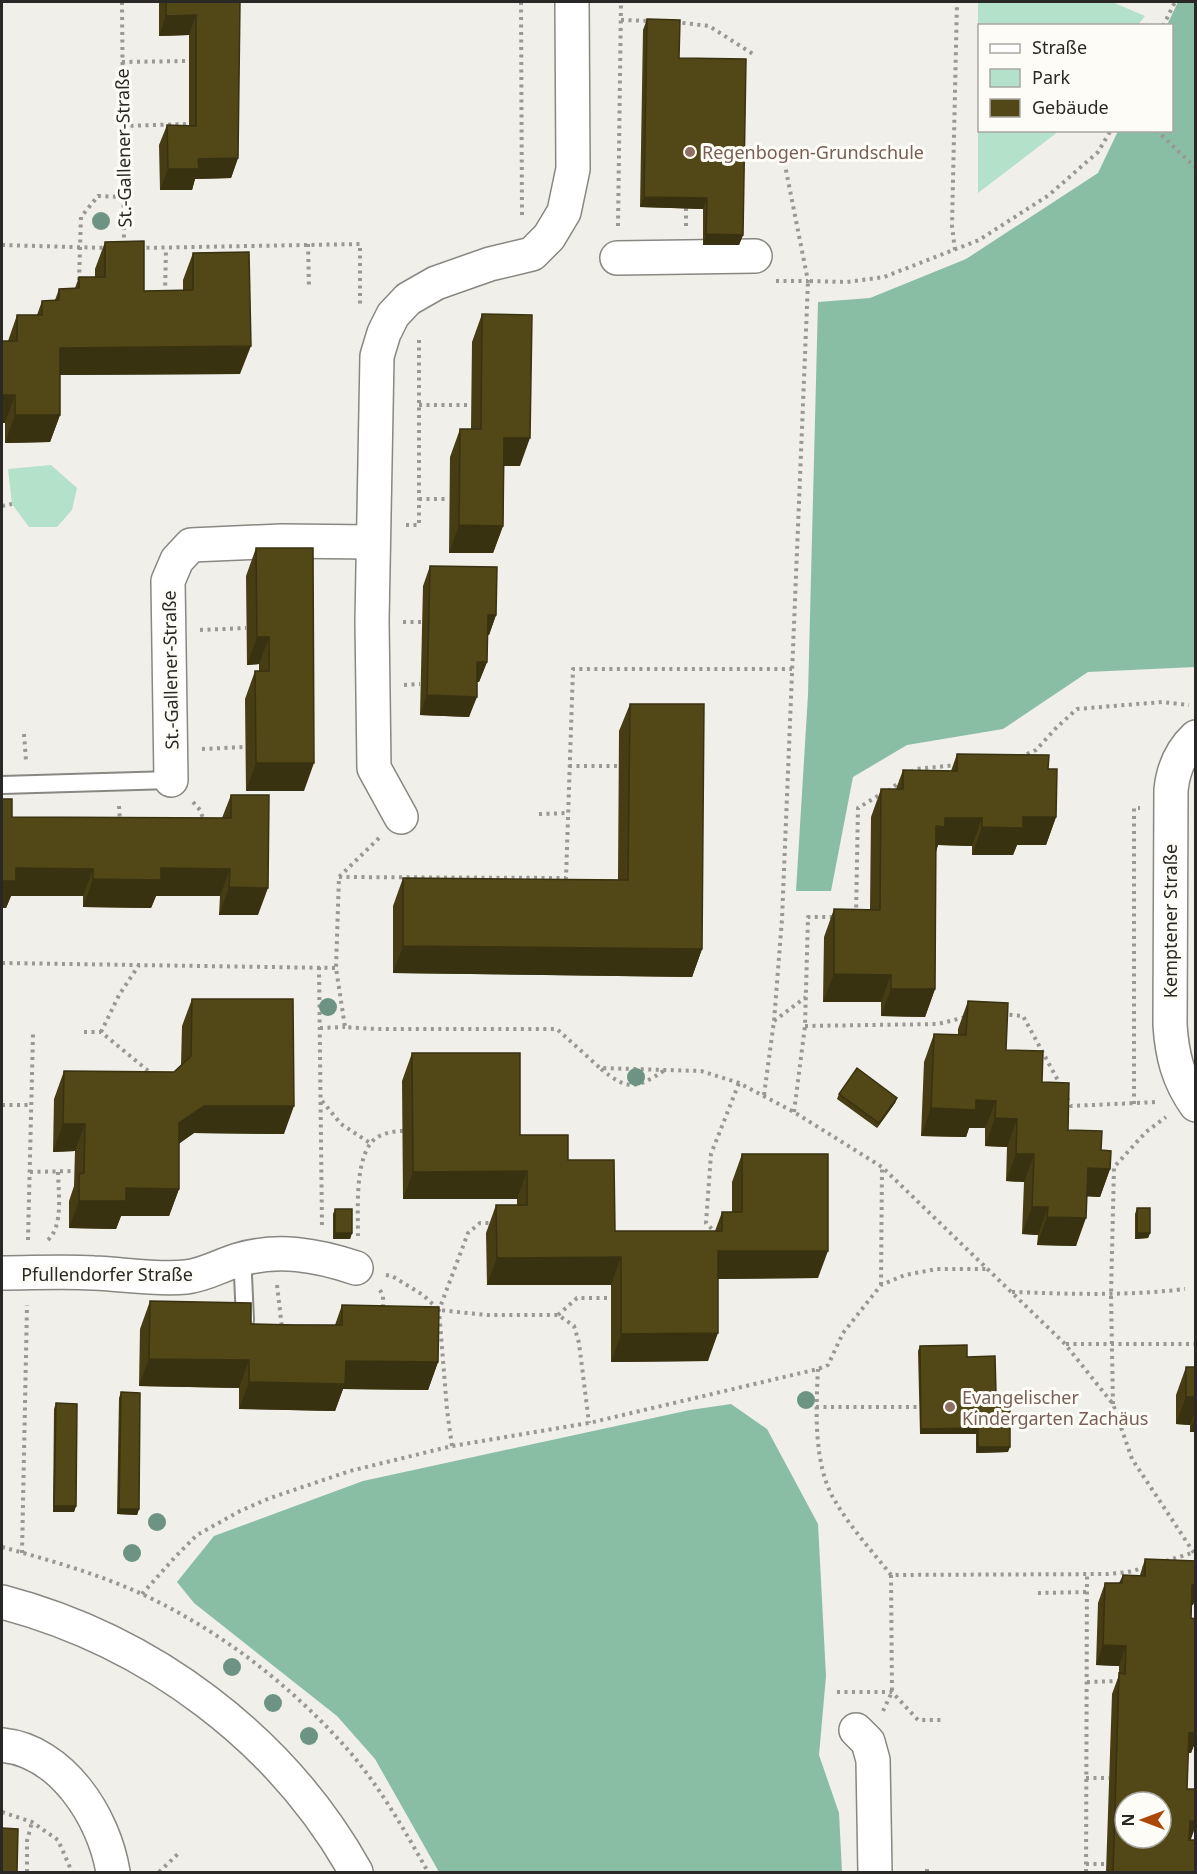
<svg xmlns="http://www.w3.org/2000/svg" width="1197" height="1874" viewBox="0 0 1197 1874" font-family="'Noto Sans',sans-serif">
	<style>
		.green { fill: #b3e1c9 }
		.forest { fill: #89bea4 }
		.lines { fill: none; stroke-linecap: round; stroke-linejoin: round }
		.lane-casing { stroke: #888782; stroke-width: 20 }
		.street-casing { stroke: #888782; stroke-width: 36 }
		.secondary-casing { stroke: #888782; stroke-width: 36 }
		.path { stroke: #999894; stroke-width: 4; stroke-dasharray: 3 4.5; stroke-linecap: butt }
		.lane { stroke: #fff; stroke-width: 16 }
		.street { stroke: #fff; stroke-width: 33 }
		.secondary { stroke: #fff; stroke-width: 33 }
		.tree { fill: #6c9383 }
		.wall { fill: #473d14 }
		.shaded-wall { fill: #393210 }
		.building { fill: #524717; stroke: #393210; stroke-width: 1.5; fill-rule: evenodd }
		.education-dot { fill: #8d6e63; stroke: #fefcf7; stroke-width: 2 }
		.labels { text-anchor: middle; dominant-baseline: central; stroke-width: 6; stroke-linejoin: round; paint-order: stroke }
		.street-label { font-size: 18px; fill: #292826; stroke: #fefcf7 }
		.education-label { font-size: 18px; fill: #785e54; stroke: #fefcf7; text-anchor: start }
	</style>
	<rect width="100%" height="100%" fill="#f0efe9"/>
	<g class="green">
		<path d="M978,2H1112L1145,16L1138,25L980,26V130L1059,131L978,193Z"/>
		<path d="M51,465L77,488L72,510L57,527H29L12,504L8,469Z"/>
	</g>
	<g class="forest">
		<path d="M1178,2H1196L1195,667L1088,672L1003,729L907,745L853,777L831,891H796L808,695L818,302L870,298L966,259L1098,173L1118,131L1172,130V26L1167,25Z"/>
		<path d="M731,1404L767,1429L818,1524L826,1676L819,1755L839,1813L842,1872H439L375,1759L337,1716L194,1603L177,1582L214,1536L363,1481L690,1410Z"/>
	</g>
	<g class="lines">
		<defs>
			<g id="lane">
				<path d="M2,785L171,780"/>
				<path d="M238,1260L243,1275L245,1320"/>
			</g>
			<g id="street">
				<path d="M617,258L755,256"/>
				<path d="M1196,737C1180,752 1173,770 1171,790L1170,1025C1172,1055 1178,1080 1196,1105"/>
				<path d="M171,780L168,581L177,560L191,545L281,541L373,542"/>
				<path d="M401,817L374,768L372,621L377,356L384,333L393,315L408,299L436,283L490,264L532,254L549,237L564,212L573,169L572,2"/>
				<path d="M2,1273C32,1273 63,1271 94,1273C124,1274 155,1280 186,1277C205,1275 221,1265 238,1260C278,1248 317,1255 356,1268"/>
				<path d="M856,1730L868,1742L873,1760L875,1872"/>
				<path d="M2,1745C62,1751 104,1817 113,1872"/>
			</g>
			<path id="secondary" d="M2,1602C150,1641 281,1738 356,1872"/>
		</defs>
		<use href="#lane" class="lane-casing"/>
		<use href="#street" class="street-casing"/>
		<use href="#secondary" class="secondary-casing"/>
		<g class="path">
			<path d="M122,2L124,244"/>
			<path d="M521,2L522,217"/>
			<path d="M621,20L650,21"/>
			<path d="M675,22L709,26L753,54"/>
			<path d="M1163,26L1175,2"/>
			<path d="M122,62L189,61"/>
			<path d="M123,126L189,124"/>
			<path d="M1156,130L1196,168"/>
			<path d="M686,208V226"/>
			<path d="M618,226L621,2"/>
			<path d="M308,244L309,288"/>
			<path d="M2,245L107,248"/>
			<path d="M139,248L360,244V306"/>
			<path d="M955,250L952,226L957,2"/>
			<path d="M79,280L81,217L98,196L123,197"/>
			<path d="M776,281H808L782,150"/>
			<path d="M165,293L166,249"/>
			<path d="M419,405H471"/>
			<path d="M419,499H449"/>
			<path d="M2,506L12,504"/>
			<path d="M406,525H419V338"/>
			<path d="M403,622H422"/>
			<path d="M200,630L246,628"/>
			<path d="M404,685L420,684"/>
			<path d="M24,734L26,761"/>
			<path d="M202,749L245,747"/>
			<path d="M1020,757L1036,750L1057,727L1077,709L1162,702L1189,705"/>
			<path d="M569,766H619"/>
			<path d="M911,772L916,769L957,765"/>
			<path d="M888,791L901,781"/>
			<path d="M193,802L200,810L204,821"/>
			<path d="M119,806L120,823"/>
			<path d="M539,814L568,813"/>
			<path d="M379,838L339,877L336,968L345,1027L376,1029H557L600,1068L701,1071L739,1083L794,1112L882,1167L1065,1344L1113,1404L1132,1459L1196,1556"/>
			<path d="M339,877L566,878L573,669H792"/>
			<path d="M856,915L858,808L881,794"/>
			<path d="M2,963L336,968"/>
			<path d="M319,967L322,1226"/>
			<path d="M1002,1014L1023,1016L1061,1086"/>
			<path d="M774,1021L806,997"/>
			<path d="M805,1026L938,1024L966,1017"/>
			<path d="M320,1028L345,1027"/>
			<path d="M84,1032H101L152,1074"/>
			<path d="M101,1032L119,995L139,965"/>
			<path d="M601,1069C628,1091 636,1089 665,1070"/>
			<path d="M764,1095L774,1021L782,919L808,281L847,282L884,277L979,240L1049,195L1098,152L1111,130"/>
			<path d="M1067,1098L1071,1106L1157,1102"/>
			<path d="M322,1101L341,1124L370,1143"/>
			<path d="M1134,1104V808H1140"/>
			<path d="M2,1105H32"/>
			<path d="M794,1112L805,1026L808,917H835"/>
			<path d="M30,1172L74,1171"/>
			<path d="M717,1234L706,1223L711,1154L739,1083"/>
			<path d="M358,1236C358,1210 355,1166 370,1144C377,1134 392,1131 403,1131"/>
			<path d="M28,1240L33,1033"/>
			<path d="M48,1240C64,1225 58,1191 58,1171"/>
			<path d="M386,1275L392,1276L423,1295L439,1310L487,1315H558L574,1326L579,1343L589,1423"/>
			<path d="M277,1285L282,1328"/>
			<path d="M881,1285L882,1167"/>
			<path d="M380,1290L383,1296V1309"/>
			<path d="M1012,1292C1070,1294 1127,1296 1185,1289"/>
			<path d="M558,1315L577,1298H611"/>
			<path d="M1066,1344H1196"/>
			<path d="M818,1369C816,1409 813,1465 835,1501C850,1527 872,1551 891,1575L1108,1574L1128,1572L1147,1567"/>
			<path d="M1113,1404L1111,1295L1114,1167L1146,1132L1166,1117"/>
			<path d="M816,1407H919"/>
			<path d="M452,1446L447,1410L439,1310L468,1233L480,1223H493"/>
			<path d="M2,1547C49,1560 99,1574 144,1595C221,1631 293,1687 349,1751C380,1787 405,1831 428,1872"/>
			<path d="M22,1553L27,1305"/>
			<path d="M1166,1561L1195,1552"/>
			<path d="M1038,1593L1087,1592"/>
			<path d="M142,1594L176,1556L197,1535L240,1511L270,1498L350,1471L452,1446L589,1423L818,1369L828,1365L843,1333L881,1285L905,1275L937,1269H988"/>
			<path d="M1087,1682L1118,1681"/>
			<path d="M837,1692H892L918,1720H941"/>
			<path d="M883,1711L892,1692L891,1575"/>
			<path d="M1086,1778H1109"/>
			<path d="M2,1812L32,1822L58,1840L72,1872"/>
			<path d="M1086,1864H1106"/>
			<path d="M27,1872V1841L32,1822"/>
			<path d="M159,1872L180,1852"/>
			<path d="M927,1872V1865"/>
			<path d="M1086,1872L1087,1573"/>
		</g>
		<use href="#lane" class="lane"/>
		<use href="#street" class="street"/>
		<use href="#secondary" class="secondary"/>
	</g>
	<g class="tree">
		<circle cx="101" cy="221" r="9"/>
		<circle cx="328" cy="1007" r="9"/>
		<circle cx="636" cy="1077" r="9"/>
		<circle cx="806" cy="1400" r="9"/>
		<circle cx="157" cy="1522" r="9"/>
		<circle cx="132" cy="1553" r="9"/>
		<circle cx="232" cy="1667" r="9"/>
		<circle cx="273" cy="1703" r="9"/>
		<circle cx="309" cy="1736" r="9"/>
	</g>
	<g class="wall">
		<path d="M159,2H240L238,158L231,178L195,179L192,190H160L159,145L167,125H189V35L159,36Z"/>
		<path d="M647,19L679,58L743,235L739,245H703V209L640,207L643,30Z"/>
		<path d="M105,242L144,291L183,290V280L193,253L240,374L60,375V415L50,442L5,443V423L8,341L17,315H37L42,301L55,300L59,289L75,288L79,277H95V269Z"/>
		<path d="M482,314L520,466H504L503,526L493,553H449L450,457L460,429H471L472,342Z"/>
		<path d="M256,548L304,791H246L245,699L255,671H259V664L247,665L246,576Z"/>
		<path d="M430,566L496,615L489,635H487V662L479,682H477L469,717L420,715L423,586Z"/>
		<path d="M630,704L702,949L692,977L393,973V906L403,878L618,880L619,731Z"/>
		<path d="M957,754L1048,769L1056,817L1046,845H1017L1013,855H972V846L938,845L936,852L935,989L925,1017L881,1016V1002H823L824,937L834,909L870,910L871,817L881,789H896L903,770L951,771Z"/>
		<path d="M231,795L258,915H219L220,896H156L151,908L83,907V896H11L6,908H2V799L12,817L222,818Z"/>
		<path d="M192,999L284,1134L194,1133L179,1143V1189L169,1216H121L116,1229L69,1228V1201L74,1186L75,1151L53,1152L54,1099L64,1071L174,1072L181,1065L182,1026Z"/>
		<path d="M968,1001L1006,1050L1042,1082L1068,1130L1101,1150L1110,1169L1100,1197L1087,1196L1076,1246L1037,1245L1038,1235L1022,1234L1024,1182L1006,1181L1007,1147L985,1146V1128H969L966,1137L921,1136L924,1062L934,1034L958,1035V1029Z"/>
		<path d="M412,1053L520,1135L568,1160L615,1231H715L722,1212H732V1182L742,1154L818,1278L718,1279L708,1361L611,1362V1285H487L486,1233L496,1205H517V1199H403L402,1081Z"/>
		<path d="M839,1094L897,1098L895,1103L877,1128L837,1099Z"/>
		<path d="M1137,1208L1150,1233L1148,1238L1135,1239V1214Z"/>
		<path d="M335,1209L352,1233L350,1239H333V1214Z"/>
		<path d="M150,1301L251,1324L335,1325L342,1305L438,1362L428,1390L343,1389L335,1411L239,1409V1388L139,1386L140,1329Z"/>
		<path d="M920,1346L967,1357L996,1394L1008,1452L976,1453V1434H920L918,1351Z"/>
		<path d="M1196,1362V1432H1190V1425L1176,1424V1395L1186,1367H1194Z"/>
		<path d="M121,1392L139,1509L137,1515L117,1514L119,1398Z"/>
		<path d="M56,1403L76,1506L74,1512H53L54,1409Z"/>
		<path d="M1145,1559L1193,1605H1192L1191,1618L1196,1619V1740L1191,1753H1188L1187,1789L1190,1840L1196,1872H1106L1112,1694L1119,1675V1666L1096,1665L1098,1603L1105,1583H1119L1123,1575H1140Z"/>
	</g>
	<g class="shaded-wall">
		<path d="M196,15L189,35L159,36L166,16Z"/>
		<path d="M238,158L231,178L195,179L192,190H160L168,169L198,159Z"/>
		<path d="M644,197L707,198L703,209L640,207Z"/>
		<path d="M706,234L743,235L739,245H703Z"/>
		<path d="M251,346L240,374L50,375L60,348Z"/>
		<path d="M2,395H15L5,423H2Z"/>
		<path d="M15,415H60L50,442L5,443Z"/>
		<path d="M504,438H530L520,466H494Z"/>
		<path d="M459,525L503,526L493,553H449Z"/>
		<path d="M488,615H496L489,635H480Z"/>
		<path d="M257,637H269L259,664L247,665Z"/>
		<path d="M477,662H487L479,682H470Z"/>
		<path d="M427,695L477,697L469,717L420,715Z"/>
		<path d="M256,763H314L304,791H246Z"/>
		<path d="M1023,817H1056L1046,845H1017L1013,855H972L982,827Z"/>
		<path d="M945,818H982L972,846L938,845L935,854L936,826Z"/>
		<path d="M16,868L93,869L83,896H11L6,908H2V881Z"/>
		<path d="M161,868L230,869L220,896H156L151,908L83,907L93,879Z"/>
		<path d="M229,887L268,888L258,915H219Z"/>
		<path d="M403,946L702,949L692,977L393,973Z"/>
		<path d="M834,974L891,975L881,1002H823Z"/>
		<path d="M891,989H935L925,1017L881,1016Z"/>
		<path d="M897,1098L895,1103L877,1128L879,1123Z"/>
		<path d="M976,1100L996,1101L985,1128H969L966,1137L921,1136L931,1108Z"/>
		<path d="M204,1106H294L284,1134L194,1133L169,1151L179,1123Z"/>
		<path d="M995,1118L1017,1119L1007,1147L985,1146Z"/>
		<path d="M63,1124H85L75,1151L53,1152Z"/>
		<path d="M1016,1154H1034L1024,1182L1006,1181Z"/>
		<path d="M1088,1168L1110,1169L1100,1197L1078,1196Z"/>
		<path d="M527,1171L517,1199H403L413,1172Z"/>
		<path d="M126,1188L179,1189L169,1216H121L116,1229L69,1228L79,1201Z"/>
		<path d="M1032,1207H1048L1038,1235L1022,1234Z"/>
		<path d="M1047,1217L1086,1218L1076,1246L1037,1245Z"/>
		<path d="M335,1233H352L350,1239H333Z"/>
		<path d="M1137,1233H1150L1148,1238L1135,1239Z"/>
		<path d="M718,1251H828L818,1278L708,1279Z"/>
		<path d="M621,1257L611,1285H487L497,1258Z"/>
		<path d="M718,1333L708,1361L611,1362L621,1334Z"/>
		<path d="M149,1359L249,1360L239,1388L139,1386Z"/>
		<path d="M346,1361L438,1362L428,1390L343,1389L335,1411L239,1409L249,1382Z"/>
		<path d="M1186,1397H1196V1408L1190,1425L1176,1424Z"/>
		<path d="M1196,1415V1432H1190Z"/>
		<path d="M978,1428L976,1434H920L921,1429Z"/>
		<path d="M978,1447H1010L1008,1452L976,1453Z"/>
		<path d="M54,1506H76L74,1512H53Z"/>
		<path d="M119,1509H139L137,1515L117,1514Z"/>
		<path d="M1192,1585H1196V1599L1193,1605H1185Z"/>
		<path d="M1103,1645L1126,1646L1119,1666L1096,1665Z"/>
		<path d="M1189,1733H1196V1740L1191,1753H1181Z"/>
		<path d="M1190,1821L1196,1822V1825L1190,1842L1182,1841Z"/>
	</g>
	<g class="building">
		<path d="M166,2H240L238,158L198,159L199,169H168L167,125L196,126V15L166,16Z"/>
		<path d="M647,19L680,20L679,58L746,59L743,235L706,234L707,198L644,197Z"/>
		<path d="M144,241V291L193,290V253L249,252L251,346L60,348V415H15V395H2V341H17V315H42V301L59,300V289L79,288V277H105V242Z"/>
		<path d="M482,314L532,315L530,438H504L503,526L459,525L460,429H481Z"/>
		<path d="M256,548H313L314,763H256L255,671H269V637H257Z"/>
		<path d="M430,566L497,567L496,615H488L487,662H477V697L427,695Z"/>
		<path d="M630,704H704L702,949L403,946V878L628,880Z"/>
		<path d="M957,754L1049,755L1048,769H1057L1056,817H1023V828L982,827V818H945V827L936,826L935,989H891V975L834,974V909L880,910L881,789H903V770L957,771Z"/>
		<path d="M231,795H269L268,888L229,887L230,869L161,868V880L93,879V869L16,868V881H2V799H12V817L231,818Z"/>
		<path d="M192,999H293L294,1106H204L179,1123V1189L126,1188V1201H79V1174L84,1173L85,1124H63L64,1071L174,1072L191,1056Z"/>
		<path d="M968,1001L1008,1003L1006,1050L1043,1051L1042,1082L1069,1083L1068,1130L1102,1131L1101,1150L1111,1151L1110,1169L1088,1168L1086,1218L1047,1217L1048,1207H1032L1034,1154H1016L1017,1119L995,1118L996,1101L976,1100V1110L931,1108L934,1034L966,1035Z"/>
		<path d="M412,1053H520V1135H568V1160H614L615,1231H722V1212H742V1154H828V1251H718V1333L621,1334V1257L497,1258L496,1205H527V1171L413,1172Z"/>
		<path d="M857,1068L897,1098L879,1123L839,1094Z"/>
		<rect x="1137" y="1208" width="13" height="25"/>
		<rect x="335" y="1209" width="17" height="24"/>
		<path d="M150,1301L251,1303V1324L294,1325H342V1305L439,1307L438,1362L346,1361L345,1384L249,1382V1360L149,1359Z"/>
		<path d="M967,1345V1357L995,1356L996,1394H1010V1447H978V1428L921,1429L920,1346Z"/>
		<rect x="1186" y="1367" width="10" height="30"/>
		<path d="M121,1392L140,1393L139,1509H119Z"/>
		<path d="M56,1403L77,1404L76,1506H54Z"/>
		<path d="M1145,1559L1196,1561V1585H1192L1191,1618L1196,1619V1733H1189L1187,1789H1196V1822L1190,1821L1189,1840H1196V1872H1113L1119,1673L1125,1674L1126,1646L1103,1645L1105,1583H1122L1123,1575L1145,1576ZM1125,1802H1161V1838H1125Z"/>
		<path d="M2,1828L18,1829L17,1872H2Z"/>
	</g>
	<g class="education-dot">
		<circle cx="690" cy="152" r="6"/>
		<circle cx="950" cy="1407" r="6"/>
	</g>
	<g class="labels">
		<g class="street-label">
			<text transform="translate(123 148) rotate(-91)">St.-Gallener-Straße</text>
			<text transform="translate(170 670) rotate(-91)">St.-Gallener-Straße</text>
			<text transform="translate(1170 921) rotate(-90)">Kemptener Straße</text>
			<text x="107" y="1274">Pfullendorfer Straße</text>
		</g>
		<g class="education-label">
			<text x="702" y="152">Regenbogen-Grundschule</text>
			<text x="962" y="1397">Evangelischer<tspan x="962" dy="21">Kindergarten Zachäus</tspan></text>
		</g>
	</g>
	<rect width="1197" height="1874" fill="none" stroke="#292826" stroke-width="6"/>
	<rect x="978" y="24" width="195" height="108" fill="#fefcf7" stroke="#a9a7a3" stroke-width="1.5"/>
	<rect x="990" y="44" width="30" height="9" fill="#ffffff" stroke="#a9a7a3" stroke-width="1.5"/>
	<text x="1032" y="54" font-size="18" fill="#292826">Straße</text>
	<rect x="990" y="69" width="30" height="18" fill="#b3e1c9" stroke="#a9a7a3" stroke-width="1.5"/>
	<text x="1032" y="84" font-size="18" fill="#292826">Park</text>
	<rect x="990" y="99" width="30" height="18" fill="#524717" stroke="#a9a7a3" stroke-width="1.5"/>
	<text x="1032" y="114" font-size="18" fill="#292826">Gebäude</text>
	<g transform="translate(1143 1820) rotate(270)"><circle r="28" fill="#fefcf7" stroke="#a9a7a3" stroke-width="1.5"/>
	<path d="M0-4.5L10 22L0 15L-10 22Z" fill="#ab490c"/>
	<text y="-9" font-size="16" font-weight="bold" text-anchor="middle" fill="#292826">N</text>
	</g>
</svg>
